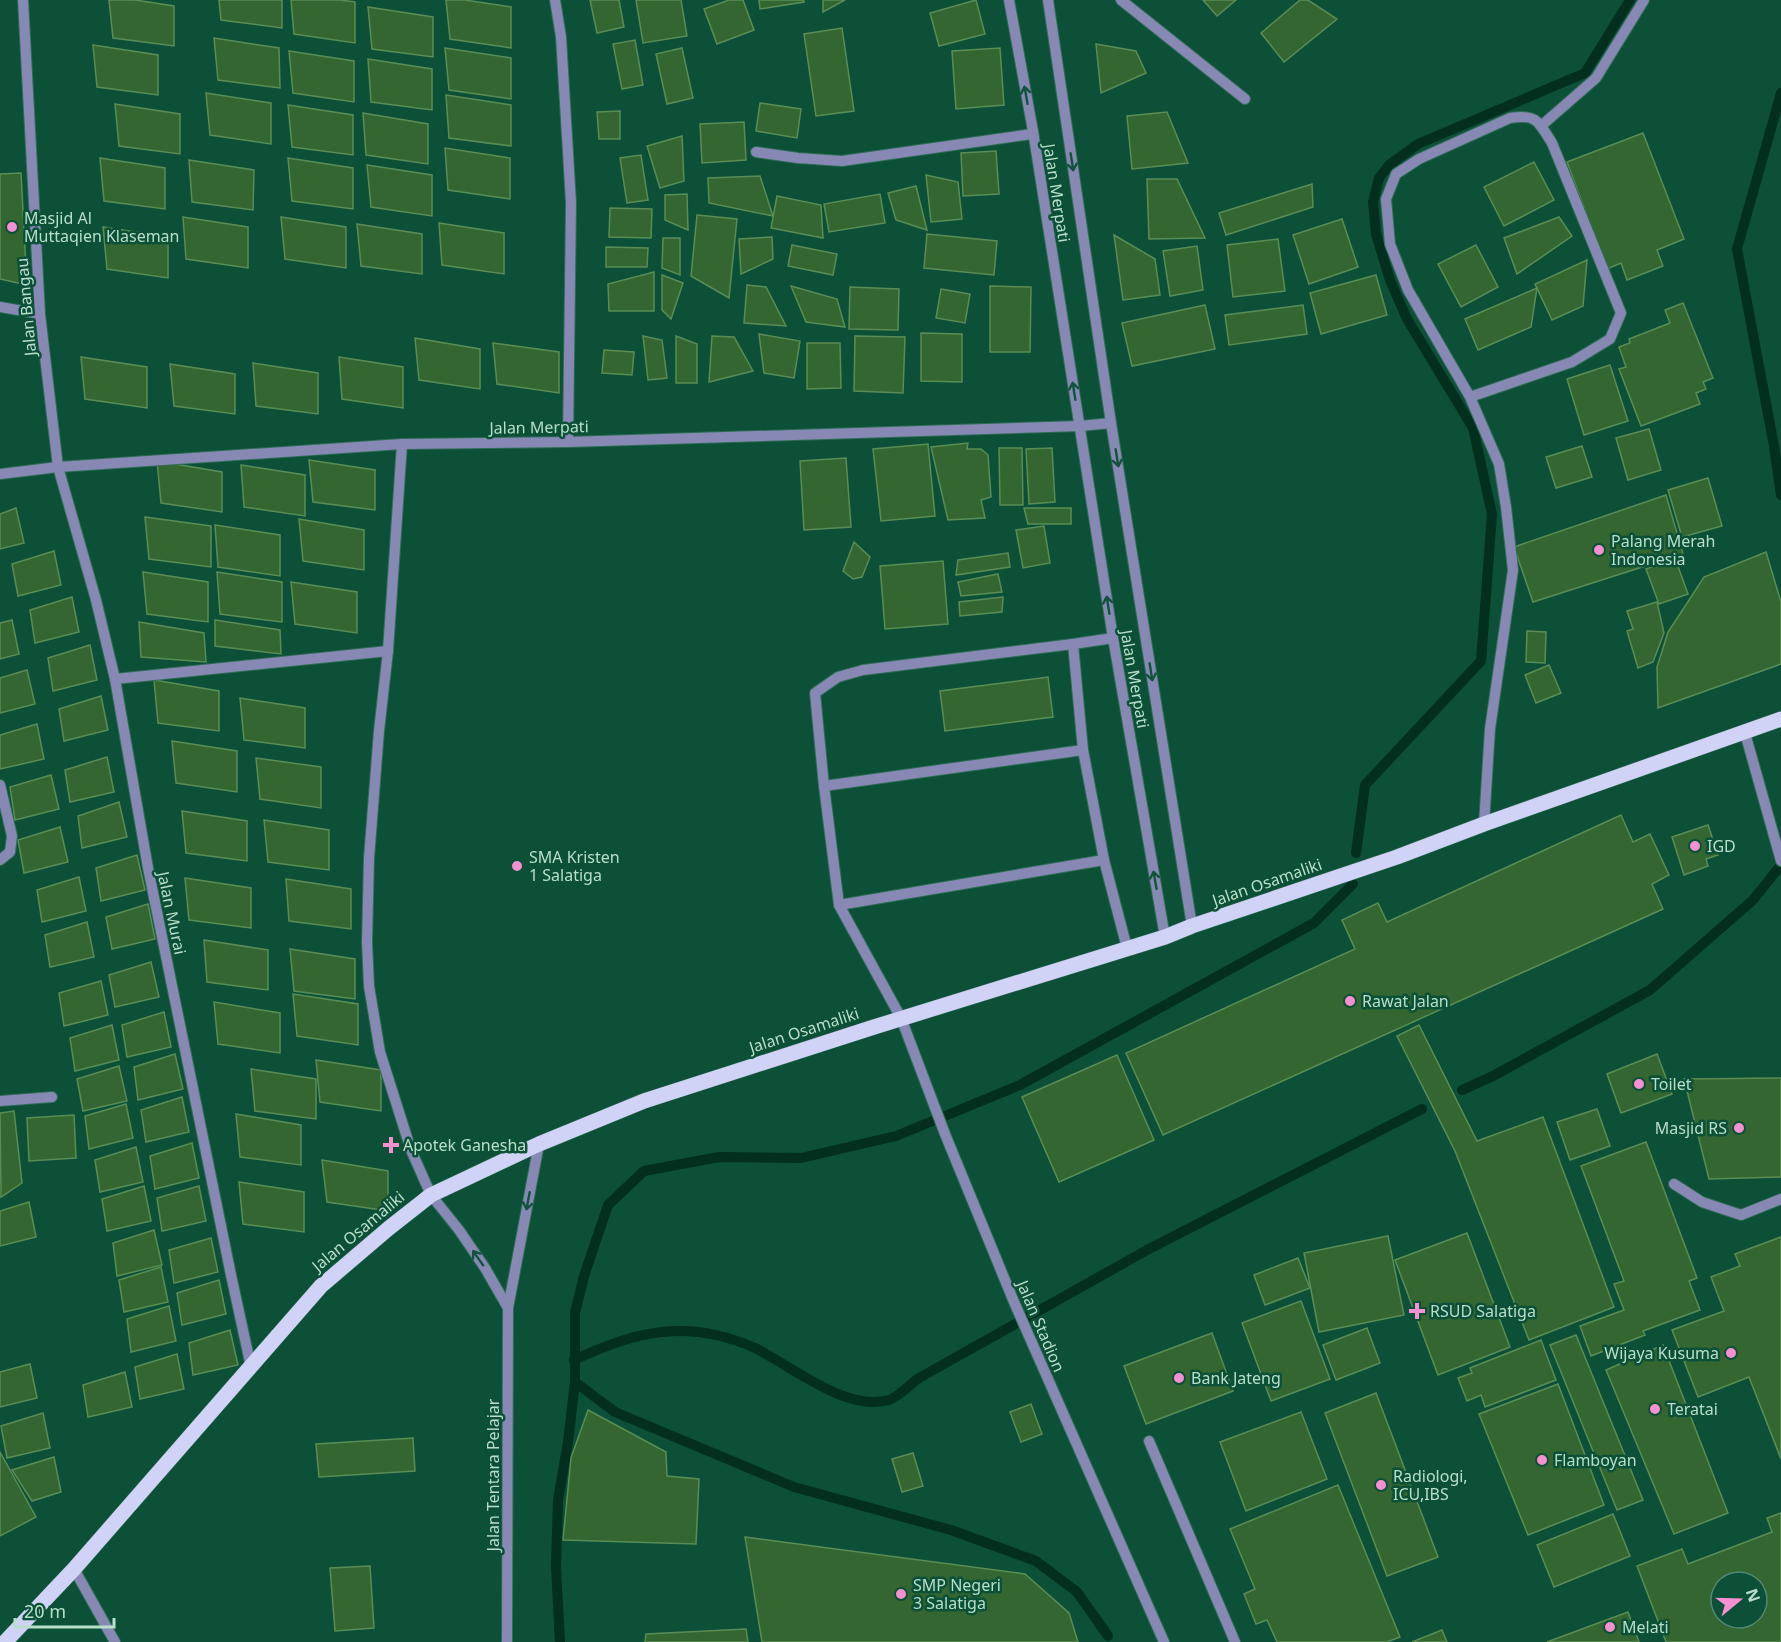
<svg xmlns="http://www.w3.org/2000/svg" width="1781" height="1642" viewBox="0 0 1781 1642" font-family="'Noto Sans',sans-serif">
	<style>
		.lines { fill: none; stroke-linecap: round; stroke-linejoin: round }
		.stream { stroke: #022f1e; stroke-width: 10 }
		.building { fill: #346631; stroke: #5a8d56; stroke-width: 1.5; fill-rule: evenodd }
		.minor-casing { stroke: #2e6d55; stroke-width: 12 }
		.major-casing { stroke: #2e6d55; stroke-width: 16 }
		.minor { stroke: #8789b4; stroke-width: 10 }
		.major { stroke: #d1d3f6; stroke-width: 15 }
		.oneway { stroke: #11533d }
		.poi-dot { fill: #f690d0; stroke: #0b5037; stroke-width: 2 }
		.labels { text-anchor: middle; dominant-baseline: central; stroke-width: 5; stroke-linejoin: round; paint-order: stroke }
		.street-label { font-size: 16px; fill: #b9dfcb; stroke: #0b5037 }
		.poi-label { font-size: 16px; fill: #b9dfcb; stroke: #0b5037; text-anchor: start }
	</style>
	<rect width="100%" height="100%" fill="#0b5037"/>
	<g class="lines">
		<g class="stream">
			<path d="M1781,93L1737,249L1774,446L1781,495"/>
			<path d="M1356,853L1365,785L1481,661L1492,514L1473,428L1407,319L1390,280L1376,234L1373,202L1379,178L1389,165L1418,144L1585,73L1630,0"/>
			<path d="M1462,1090L1493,1076L1650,990L1753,900L1781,865"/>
			<path d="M574,1360C619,1339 665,1323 716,1335C729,1338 744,1343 755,1348C793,1367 846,1412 889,1400C899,1397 910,1384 919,1378L1147,1250L1422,1109"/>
			<path d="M1108,1636L1077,1592L1036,1561L951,1530L794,1487L615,1412L575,1382V1313L584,1276L608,1205L644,1171L719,1157L801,1158L896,1136L1020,1085L1314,923L1353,884"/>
			<path d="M560,1642L556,1567L558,1500L568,1442L575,1382"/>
		</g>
	</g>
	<g class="building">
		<path d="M109,0H135L174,6V46L113,38Z"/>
		<path d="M219,0H282V28L221,20Z"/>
		<path d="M291,0H340L355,2V43L294,34Z"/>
		<path d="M446,0H465L511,7V48L450,39Z"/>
		<path d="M590,0H619L624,27L597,33Z"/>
		<path d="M636,0H681L687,36L643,43Z"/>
		<path d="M729,0H743L754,30L717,44L704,9Z"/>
		<path d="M759,0H804V2L760,9Z"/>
		<path d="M823,0H845L823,12Z"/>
		<path d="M976,0L985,34L939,46L930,13Z"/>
		<path d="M1203,0H1236L1217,16Z"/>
		<path d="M1300,0H1308L1337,19L1284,62L1261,33Z"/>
		<path d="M368,7L433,17V57L372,49Z"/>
		<path d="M842,28L854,111L816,116L804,34Z"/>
		<path d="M214,38L279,48L280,88L218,80Z"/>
		<path d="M635,40L643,85L622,89L613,44Z"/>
		<path d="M1096,44L1136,51L1146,73L1101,93Z"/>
		<path d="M93,45L158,55V95L97,87Z"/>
		<path d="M445,48L511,58V99L449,90Z"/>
		<path d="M682,48L693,98L667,104L656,54Z"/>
		<path d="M1000,48L1004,105L956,109L952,51Z"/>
		<path d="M289,51L354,61V102L293,93Z"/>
		<path d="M368,59L432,69V110L371,102Z"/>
		<path d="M206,93L271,103V144L210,135Z"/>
		<path d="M446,95L511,105V146L449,138Z"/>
		<path d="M760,103L801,109L797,138L756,131Z"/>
		<path d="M115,104L180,114V154L119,146Z"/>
		<path d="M288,105L353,115V155L292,147Z"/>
		<path d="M620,111V139H599L597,112Z"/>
		<path d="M1167,112L1188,163L1132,169L1127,116Z"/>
		<path d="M363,113L428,124V164L366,155Z"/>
		<path d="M744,122L746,160L702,163L700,124Z"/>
		<path d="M1643,133L1684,239L1657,250L1663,266L1627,280L1621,263L1607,269L1567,162Z"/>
		<path d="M682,136L684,181L660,188L647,146Z"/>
		<path d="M445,148L510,158V199L448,190Z"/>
		<path d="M996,151L999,194L963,196L961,153Z"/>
		<path d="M641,155L648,200L627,203L620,158Z"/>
		<path d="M100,158L165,168V209L104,201Z"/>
		<path d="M288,158L353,168V209L292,201Z"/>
		<path d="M189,160L254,170L253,210L192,202Z"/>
		<path d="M1534,162L1554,200L1504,226L1484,187Z"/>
		<path d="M367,165L432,175V216L371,207Z"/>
		<path d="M21,173L27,285L0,279V174Z"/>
		<path d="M926,175L958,182L962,219L931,222Z"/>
		<path d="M760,176L773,216L709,203L708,178Z"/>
		<path d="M1147,179H1177L1205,238L1149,239Z"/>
		<path d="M1312,184L1313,207L1226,235L1219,213Z"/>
		<path d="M916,186L927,230L896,220L888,193Z"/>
		<path d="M687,194L688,230L665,220V195Z"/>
		<path d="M880,194L885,223L829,232L824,204Z"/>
		<path d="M777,196L821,205L823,238L771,228Z"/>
		<path d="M610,208L652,209L651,238L609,237Z"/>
		<path d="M697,215L737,219L729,298L691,276Z"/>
		<path d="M183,217L248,227V268L186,259Z"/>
		<path d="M281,217L346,227V268L285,259Z"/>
		<path d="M1559,217L1572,236L1517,274L1504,238Z"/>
		<path d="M1342,219L1358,267L1309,284L1293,235Z"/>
		<path d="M439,223L504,233V274L442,265Z"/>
		<path d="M357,224L422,234V274L361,266Z"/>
		<path d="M103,227L168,237V278L107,269Z"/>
		<path d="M927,234L997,241L994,275L924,268Z"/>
		<path d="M1114,235L1155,259L1160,295L1123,300Z"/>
		<path d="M772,237L773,259L741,274L739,239Z"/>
		<path d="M663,238H680V275L662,268Z"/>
		<path d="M1278,239L1285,291L1233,297L1227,245Z"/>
		<path d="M792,245L837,254L833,275L788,266Z"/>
		<path d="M1476,245L1498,287L1461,307L1438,264Z"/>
		<path d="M1197,246L1203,290L1170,296L1163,251Z"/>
		<path d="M606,247L648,248L647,267H606Z"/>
		<path d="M1587,260L1583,306L1552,320L1535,284Z"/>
		<path d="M654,272V311H609L608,284Z"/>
		<path d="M662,275L683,283L671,319L662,310Z"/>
		<path d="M1376,275L1387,315L1321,334L1310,293Z"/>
		<path d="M747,285L766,287L786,326L744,323Z"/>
		<path d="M791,286L837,299L845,327L806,322Z"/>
		<path d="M990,286L1031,287L1030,352H990Z"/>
		<path d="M850,287L899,289L898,330L849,329Z"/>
		<path d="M1537,288L1531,327L1478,350L1465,319Z"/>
		<path d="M941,289L970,294L965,323L936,318Z"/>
		<path d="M1683,303L1713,378L1703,382L1706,389L1696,393L1700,404L1641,426L1619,369L1626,367L1619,347L1630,343L1629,339L1670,323L1665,310Z"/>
		<path d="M1205,305L1215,349L1132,366L1122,323Z"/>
		<path d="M1303,305L1307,334L1229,345L1225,315Z"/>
		<path d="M921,333L962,334V382L921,381Z"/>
		<path d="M759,334L800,341L794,378L764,373Z"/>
		<path d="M643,336L662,340L667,378L648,380Z"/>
		<path d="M676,336L697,344V383H676Z"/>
		<path d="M712,336L734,337L753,371L709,382Z"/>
		<path d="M855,336L905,337L903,393L854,391Z"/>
		<path d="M415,338L480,349V389L419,380Z"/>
		<path d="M493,343L559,352V393L497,384Z"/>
		<path d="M807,343H840L841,388L807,389Z"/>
		<path d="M604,350L634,352L632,375L602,373Z"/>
		<path d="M81,357L147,367V408L85,399Z"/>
		<path d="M339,357L403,367V408L342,399Z"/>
		<path d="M253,363L318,373V414L256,406Z"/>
		<path d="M170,364L235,374V414L174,406Z"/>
		<path d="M1610,365L1628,421L1584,435L1567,379Z"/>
		<path d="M1649,429L1661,470L1628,480L1616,438Z"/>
		<path d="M968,443L967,449H981L988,455L991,497L981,500L985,518L948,520L931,447Z"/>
		<path d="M928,444L935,516L881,521L873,449Z"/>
		<path d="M1582,446L1592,477L1556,488L1546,457Z"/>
		<path d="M999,448H1022L1023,505H1000Z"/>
		<path d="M1052,448L1055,502L1029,504L1026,449Z"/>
		<path d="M846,458L851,527L804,530L800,461Z"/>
		<path d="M309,460L375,470V510L313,502Z"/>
		<path d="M157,461L222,472V512L161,503Z"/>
		<path d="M241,465L305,475V516L244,507Z"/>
		<path d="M1708,478L1722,526L1682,537L1668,490Z"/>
		<path d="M1666,495L1683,554L1533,602L1514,547Z"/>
		<path d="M16,508L24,543L0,549V514Z"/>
		<path d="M1024,508H1071V524H1028Z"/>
		<path d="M145,517L211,526V567L149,559Z"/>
		<path d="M299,519L364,530V570L303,561Z"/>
		<path d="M215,525L280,535V576L218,567Z"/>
		<path d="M1044,526L1050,563L1023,568L1016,530Z"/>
		<path d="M854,542L870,557L862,577L853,579L843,571Z"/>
		<path d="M54,551L61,585L18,596L12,564Z"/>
		<path d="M1766,552L1781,602V664L1658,708L1657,667L1668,632L1704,577Z"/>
		<path d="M1008,553L1010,567L956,575L958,560Z"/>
		<path d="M1675,558L1688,594L1659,604L1646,569Z"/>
		<path d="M943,561L948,624L885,629L880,566Z"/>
		<path d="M143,572L208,582V622L147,614Z"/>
		<path d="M217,572L282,582V622L220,614Z"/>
		<path d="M998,574L1002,592L961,596L958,582Z"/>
		<path d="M291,582L357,592V633L295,624Z"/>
		<path d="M72,597L79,632L35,643L30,610Z"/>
		<path d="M1003,597L1002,612L960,616L959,602Z"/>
		<path d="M1657,602L1664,633L1653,662L1638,668L1627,631L1633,629L1627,611Z"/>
		<path d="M12,620L19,654L0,659V623Z"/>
		<path d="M215,620L280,630L281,654L215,646Z"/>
		<path d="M139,622L204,633L206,662L141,657Z"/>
		<path d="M1527,631L1546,632L1545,663L1526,662Z"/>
		<path d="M90,645L97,680L53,691L48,658Z"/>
		<path d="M1549,665L1561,693L1536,703L1525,675Z"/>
		<path d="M27,670L35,704L0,713V678Z"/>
		<path d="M1048,677L1053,717L945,731L940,691Z"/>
		<path d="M154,680L219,691V731L158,723Z"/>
		<path d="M101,696L108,730L64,741L59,709Z"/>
		<path d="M240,698L305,708V748L244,740Z"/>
		<path d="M37,724L44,759L0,769V735Z"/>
		<path d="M172,741L237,751V792L176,783Z"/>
		<path d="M107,757L114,792L70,802L65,770Z"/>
		<path d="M256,758L321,767V808L260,799Z"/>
		<path d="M51,775L59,809L15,820L10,787Z"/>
		<path d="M119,802L127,837L82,848L78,816Z"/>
		<path d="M182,811L247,821V861L186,853Z"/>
		<path d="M1621,815L1633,842L1650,834L1669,875L1652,884L1663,909L1163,1135L1126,1053L1355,949L1342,920L1378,903L1387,922Z"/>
		<path d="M264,820L329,830V870L268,862Z"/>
		<path d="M1708,825L1718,855L1706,859L1708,866L1684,875L1672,837Z"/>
		<path d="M60,827L68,862L24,873L18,840Z"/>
		<path d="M137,855L145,890L101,901L96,868Z"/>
		<path d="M79,877L86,911L42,922L37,890Z"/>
		<path d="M185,878L251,888V928L189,920Z"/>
		<path d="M286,879L351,889V929L289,921Z"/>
		<path d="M148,904L155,939L112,949L106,917Z"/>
		<path d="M87,922L94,957L50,967L45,935Z"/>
		<path d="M204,940L268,950V990L207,982Z"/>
		<path d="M290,949L355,959V999L294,991Z"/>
		<path d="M151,962L159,997L115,1007L109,975Z"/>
		<path d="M101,981L108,1015L64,1026L59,993Z"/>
		<path d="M293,994L358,1004V1045L297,1036Z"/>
		<path d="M214,1002L280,1013V1053L218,1044Z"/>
		<path d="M164,1012L171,1047L127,1057L122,1025Z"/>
		<path d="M112,1025L119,1060L75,1071L70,1038Z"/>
		<path d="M1419,1025L1477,1141L1543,1117L1614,1307L1529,1340L1455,1151L1397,1036Z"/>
		<path d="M175,1054L183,1089L138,1100L134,1067Z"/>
		<path d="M1657,1054L1672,1094L1621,1113L1607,1074Z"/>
		<path d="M1117,1055L1154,1140L1059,1182L1022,1097Z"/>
		<path d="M316,1060L381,1070V1111L320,1102Z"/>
		<path d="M119,1066L127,1101L83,1111L77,1079Z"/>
		<path d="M251,1069L316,1079V1119L255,1111Z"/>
		<path d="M1781,1078V1177L1709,1179L1684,1079Z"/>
		<path d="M182,1097L189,1132L146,1142L141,1110Z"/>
		<path d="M126,1104L133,1138L89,1149L85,1116Z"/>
		<path d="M1597,1109L1610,1146L1570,1160L1557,1122Z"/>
		<path d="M14,1111L22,1183L1,1197L0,1113Z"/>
		<path d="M236,1114L301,1125V1165L240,1157Z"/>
		<path d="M74,1115L76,1158L29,1161L27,1118Z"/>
		<path d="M1646,1142L1697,1278L1689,1281L1700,1310L1643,1331L1645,1335L1591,1356L1580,1326L1624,1310L1614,1284L1624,1281L1581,1166Z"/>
		<path d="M192,1143L199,1178L155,1189L150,1156Z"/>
		<path d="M136,1147L143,1182L100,1192L95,1160Z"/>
		<path d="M322,1160L388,1171V1211L327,1202Z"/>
		<path d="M239,1182L304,1192V1232L243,1224Z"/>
		<path d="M144,1186L151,1221L107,1231L102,1199Z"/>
		<path d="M199,1186L206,1221L162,1231L157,1198Z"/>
		<path d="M29,1202L36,1237L0,1246V1211Z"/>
		<path d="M154,1230L162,1265L117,1276L113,1243Z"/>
		<path d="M1467,1233L1510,1347L1438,1375L1395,1260Z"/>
		<path d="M1388,1236L1404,1315L1319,1332L1304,1253Z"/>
		<path d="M1781,1237V1459L1749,1377L1698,1397L1672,1330L1724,1311L1711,1277L1740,1266L1735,1254Z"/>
		<path d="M211,1238L218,1272L174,1283L169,1250Z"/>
		<path d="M1298,1258L1310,1288L1265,1305L1254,1275Z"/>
		<path d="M161,1267L168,1302L124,1312L119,1280Z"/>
		<path d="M219,1280L226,1314L182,1325L177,1293Z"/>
		<path d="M1301,1301L1330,1379L1271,1401L1242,1323Z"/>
		<path d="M169,1306L176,1341L131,1352L127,1319Z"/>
		<path d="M1367,1328L1380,1363L1336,1380L1323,1345Z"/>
		<path d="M230,1330L238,1365L193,1375L189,1343Z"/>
		<path d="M1212,1333L1233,1391L1146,1424L1124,1366Z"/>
		<path d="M1576,1335L1643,1500L1617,1510L1550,1345Z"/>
		<path d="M1541,1340L1556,1380L1485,1407L1481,1395L1467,1401L1458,1378L1472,1373L1470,1368Z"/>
		<path d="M1663,1345L1728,1513L1674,1534L1606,1370Z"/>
		<path d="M177,1354L184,1389L140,1399L135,1367Z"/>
		<path d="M30,1364L37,1398L0,1407V1372Z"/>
		<path d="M125,1372L132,1407L88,1417L83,1385Z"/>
		<path d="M1558,1384L1604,1505L1528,1535L1479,1414Z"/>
		<path d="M1376,1393L1438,1557L1387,1576L1325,1413Z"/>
		<path d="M1031,1404L1042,1434L1021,1442L1010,1412Z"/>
		<path d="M588,1410L666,1452L667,1476L699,1479L696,1544L563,1540L571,1458Z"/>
		<path d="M1301,1412L1327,1479L1246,1511L1220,1442Z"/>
		<path d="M43,1413L50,1448L7,1458L1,1426Z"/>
		<path d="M413,1438L415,1471L319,1477L316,1444Z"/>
		<path d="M0,1452L36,1517L0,1536Z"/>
		<path d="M913,1453L923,1486L902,1492L892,1459Z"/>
		<path d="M54,1457L61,1492L32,1501L12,1470Z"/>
		<path d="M1338,1485L1400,1637L1387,1642H1277L1267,1620L1256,1624L1244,1594L1255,1589L1230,1529Z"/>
		<path d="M1781,1513V1642H1666L1637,1566L1682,1549L1688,1564L1772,1532L1767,1518ZM1721,1582H1757V1618H1721Z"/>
		<path d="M1613,1514L1630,1556L1554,1587L1537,1545Z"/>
		<path d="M745,1537L1025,1574L1069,1613L1078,1642H762Z"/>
		<path d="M370,1566L374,1628L335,1631L330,1568Z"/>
		<path d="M1628,1612L1639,1642H1547Z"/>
		<path d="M746,1629L748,1642H645L646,1634Z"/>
		<path d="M1442,1630L1447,1642H1412Z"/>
	</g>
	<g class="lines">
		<defs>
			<g id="minor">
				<path d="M23,0L40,314L58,467L96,600L115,679L148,868L231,1275L251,1367"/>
				<path d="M555,0L561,37L571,203L568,442"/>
				<path d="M1009,0L1033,131L1113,638L1165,937"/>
				<path d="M1048,0L1111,423L1192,926"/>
				<path d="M1121,0L1245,99"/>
				<path d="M1541,126L1596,78L1644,0"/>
				<path d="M756,152L798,158L842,161L1032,134"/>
				<path d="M0,307L40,314"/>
				<path d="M1470,397L1572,362L1610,339L1621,313L1552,143C1538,121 1537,114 1510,118L1419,159L1396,174L1386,199L1390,244L1408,290L1470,397L1499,464L1506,507L1513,570L1490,729L1484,824"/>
				<path d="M402,444L388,651L379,731L369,858L367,942L369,986L380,1052L411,1150L431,1195L459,1230L485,1268L508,1308"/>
				<path d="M0,474L58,467L402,444L568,442L1080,426L1111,423"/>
				<path d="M1113,638L1073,644L863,670L838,677L815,693L824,786L839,905L901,1018L945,1134L1014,1302L1164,1642"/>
				<path d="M115,679L388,651"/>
				<path d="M1745,733L1781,861"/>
				<path d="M1083,750L1104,860L1127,948"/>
				<path d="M0,785L12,836L10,852L0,860"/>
				<path d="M824,786L1083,750L1073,644"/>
				<path d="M839,905L1104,860"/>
				<path d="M0,1101L52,1097"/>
				<path d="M1674,1184L1702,1202L1741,1215L1781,1199"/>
				<path d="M1149,1441L1235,1642"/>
				<path d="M74,1569L115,1642"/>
				<path d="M507,1642L508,1308L539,1144"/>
			</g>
			<path id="major" d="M5,1642L74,1569L321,1286L389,1228L431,1195L539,1144L644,1101L874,1027L1165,937L1192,926L1397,857L1484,824L1781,719"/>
		</defs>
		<use href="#minor" class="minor-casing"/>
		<use href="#major" class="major-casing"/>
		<use href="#minor" class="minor"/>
		<use href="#major" class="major"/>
	</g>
	<defs><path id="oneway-shaft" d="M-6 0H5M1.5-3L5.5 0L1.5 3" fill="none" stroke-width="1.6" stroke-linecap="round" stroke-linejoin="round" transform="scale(1.5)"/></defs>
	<g class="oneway">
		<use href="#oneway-shaft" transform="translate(1026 95) rotate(-100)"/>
		<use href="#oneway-shaft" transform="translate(1072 162) rotate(81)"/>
		<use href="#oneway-shaft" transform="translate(1074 391) rotate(-99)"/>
		<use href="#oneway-shaft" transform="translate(1117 458) rotate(81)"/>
		<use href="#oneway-shaft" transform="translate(1108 605) rotate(-99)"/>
		<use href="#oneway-shaft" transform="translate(1151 672) rotate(81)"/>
		<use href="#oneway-shaft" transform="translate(1155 880) rotate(-100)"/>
		<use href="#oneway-shaft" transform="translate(528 1201) rotate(101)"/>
		<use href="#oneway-shaft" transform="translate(478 1258) rotate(-125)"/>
	</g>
	<g class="poi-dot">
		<circle cx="12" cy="227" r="6"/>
		<circle cx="1599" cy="550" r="6"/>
		<circle cx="1695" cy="846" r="6"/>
		<circle cx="517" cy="866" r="6"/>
		<circle cx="1350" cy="1001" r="6"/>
		<circle cx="1639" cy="1084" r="6"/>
		<circle cx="1739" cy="1128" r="6"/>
		<path d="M388 1136h6v6h6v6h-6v6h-6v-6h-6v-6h6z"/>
		<path d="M1414 1302h6v6h6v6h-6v6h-6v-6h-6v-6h6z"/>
		<circle cx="1731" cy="1353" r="6"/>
		<circle cx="1179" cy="1378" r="6"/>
		<circle cx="1655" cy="1409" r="6"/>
		<circle cx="1542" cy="1460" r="6"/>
		<circle cx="1381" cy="1485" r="6"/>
		<circle cx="901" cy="1594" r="6"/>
		<circle cx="1610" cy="1627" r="6"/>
	</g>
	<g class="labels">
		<g class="street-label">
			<text transform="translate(1057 193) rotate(81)">Jalan Merpati</text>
			<text transform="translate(26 307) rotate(-95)">Jalan Bangau</text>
			<text transform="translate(539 427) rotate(-1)">Jalan Merpati</text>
			<text transform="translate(1135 679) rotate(80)">Jalan Merpati</text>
			<text transform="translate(1267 882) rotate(-19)">Jalan Osamaliki</text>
			<text transform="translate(172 913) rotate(78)">Jalan Murai</text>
			<text transform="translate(804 1030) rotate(-18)">Jalan Osamaliki</text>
			<text transform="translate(358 1231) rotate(-40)">Jalan Osamaliki</text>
			<text transform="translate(1041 1326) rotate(67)">Jalan Stadion</text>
			<text transform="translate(493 1475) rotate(-90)">Jalan Tentara Pelajar</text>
		</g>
		<g class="poi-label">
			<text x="24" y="218">Masjid Al<tspan x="24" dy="18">Muttaqien Klaseman</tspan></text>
			<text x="1611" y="541">Palang Merah<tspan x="1611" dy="18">Indonesia</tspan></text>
			<text x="1707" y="846">IGD</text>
			<text x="529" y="857">SMA Kristen<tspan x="529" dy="18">1 Salatiga</tspan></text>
			<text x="1362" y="1001">Rawat Jalan</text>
			<text x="1651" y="1084">Toilet</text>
			<text x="1727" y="1128" text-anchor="end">Masjid RS</text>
			<text x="403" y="1145">Apotek Ganesha</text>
			<text x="1430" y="1311">RSUD Salatiga</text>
			<text x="1719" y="1353" text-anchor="end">Wijaya Kusuma</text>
			<text x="1191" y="1378">Bank Jateng</text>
			<text x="1667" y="1409">Teratai</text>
			<text x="1554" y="1460">Flamboyan</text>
			<text x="1393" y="1476">Radiologi,<tspan x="1393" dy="18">ICU,IBS</tspan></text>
			<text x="913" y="1585">SMP Negeri<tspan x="913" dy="18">3 Salatiga</tspan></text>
			<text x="1622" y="1627">Melati</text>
		</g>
	</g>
	<g transform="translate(1739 1600) rotate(71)"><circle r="28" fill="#0b5037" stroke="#518972" stroke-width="1.5"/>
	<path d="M0-4.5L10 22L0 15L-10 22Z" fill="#f690d0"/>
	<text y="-9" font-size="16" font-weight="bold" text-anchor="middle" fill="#b9dfcb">N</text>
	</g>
	<path d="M15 1618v9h99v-9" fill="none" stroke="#b9dfcb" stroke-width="3"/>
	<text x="24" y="1618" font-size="18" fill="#b9dfcb" stroke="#0b5037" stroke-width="4.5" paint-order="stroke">20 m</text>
</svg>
